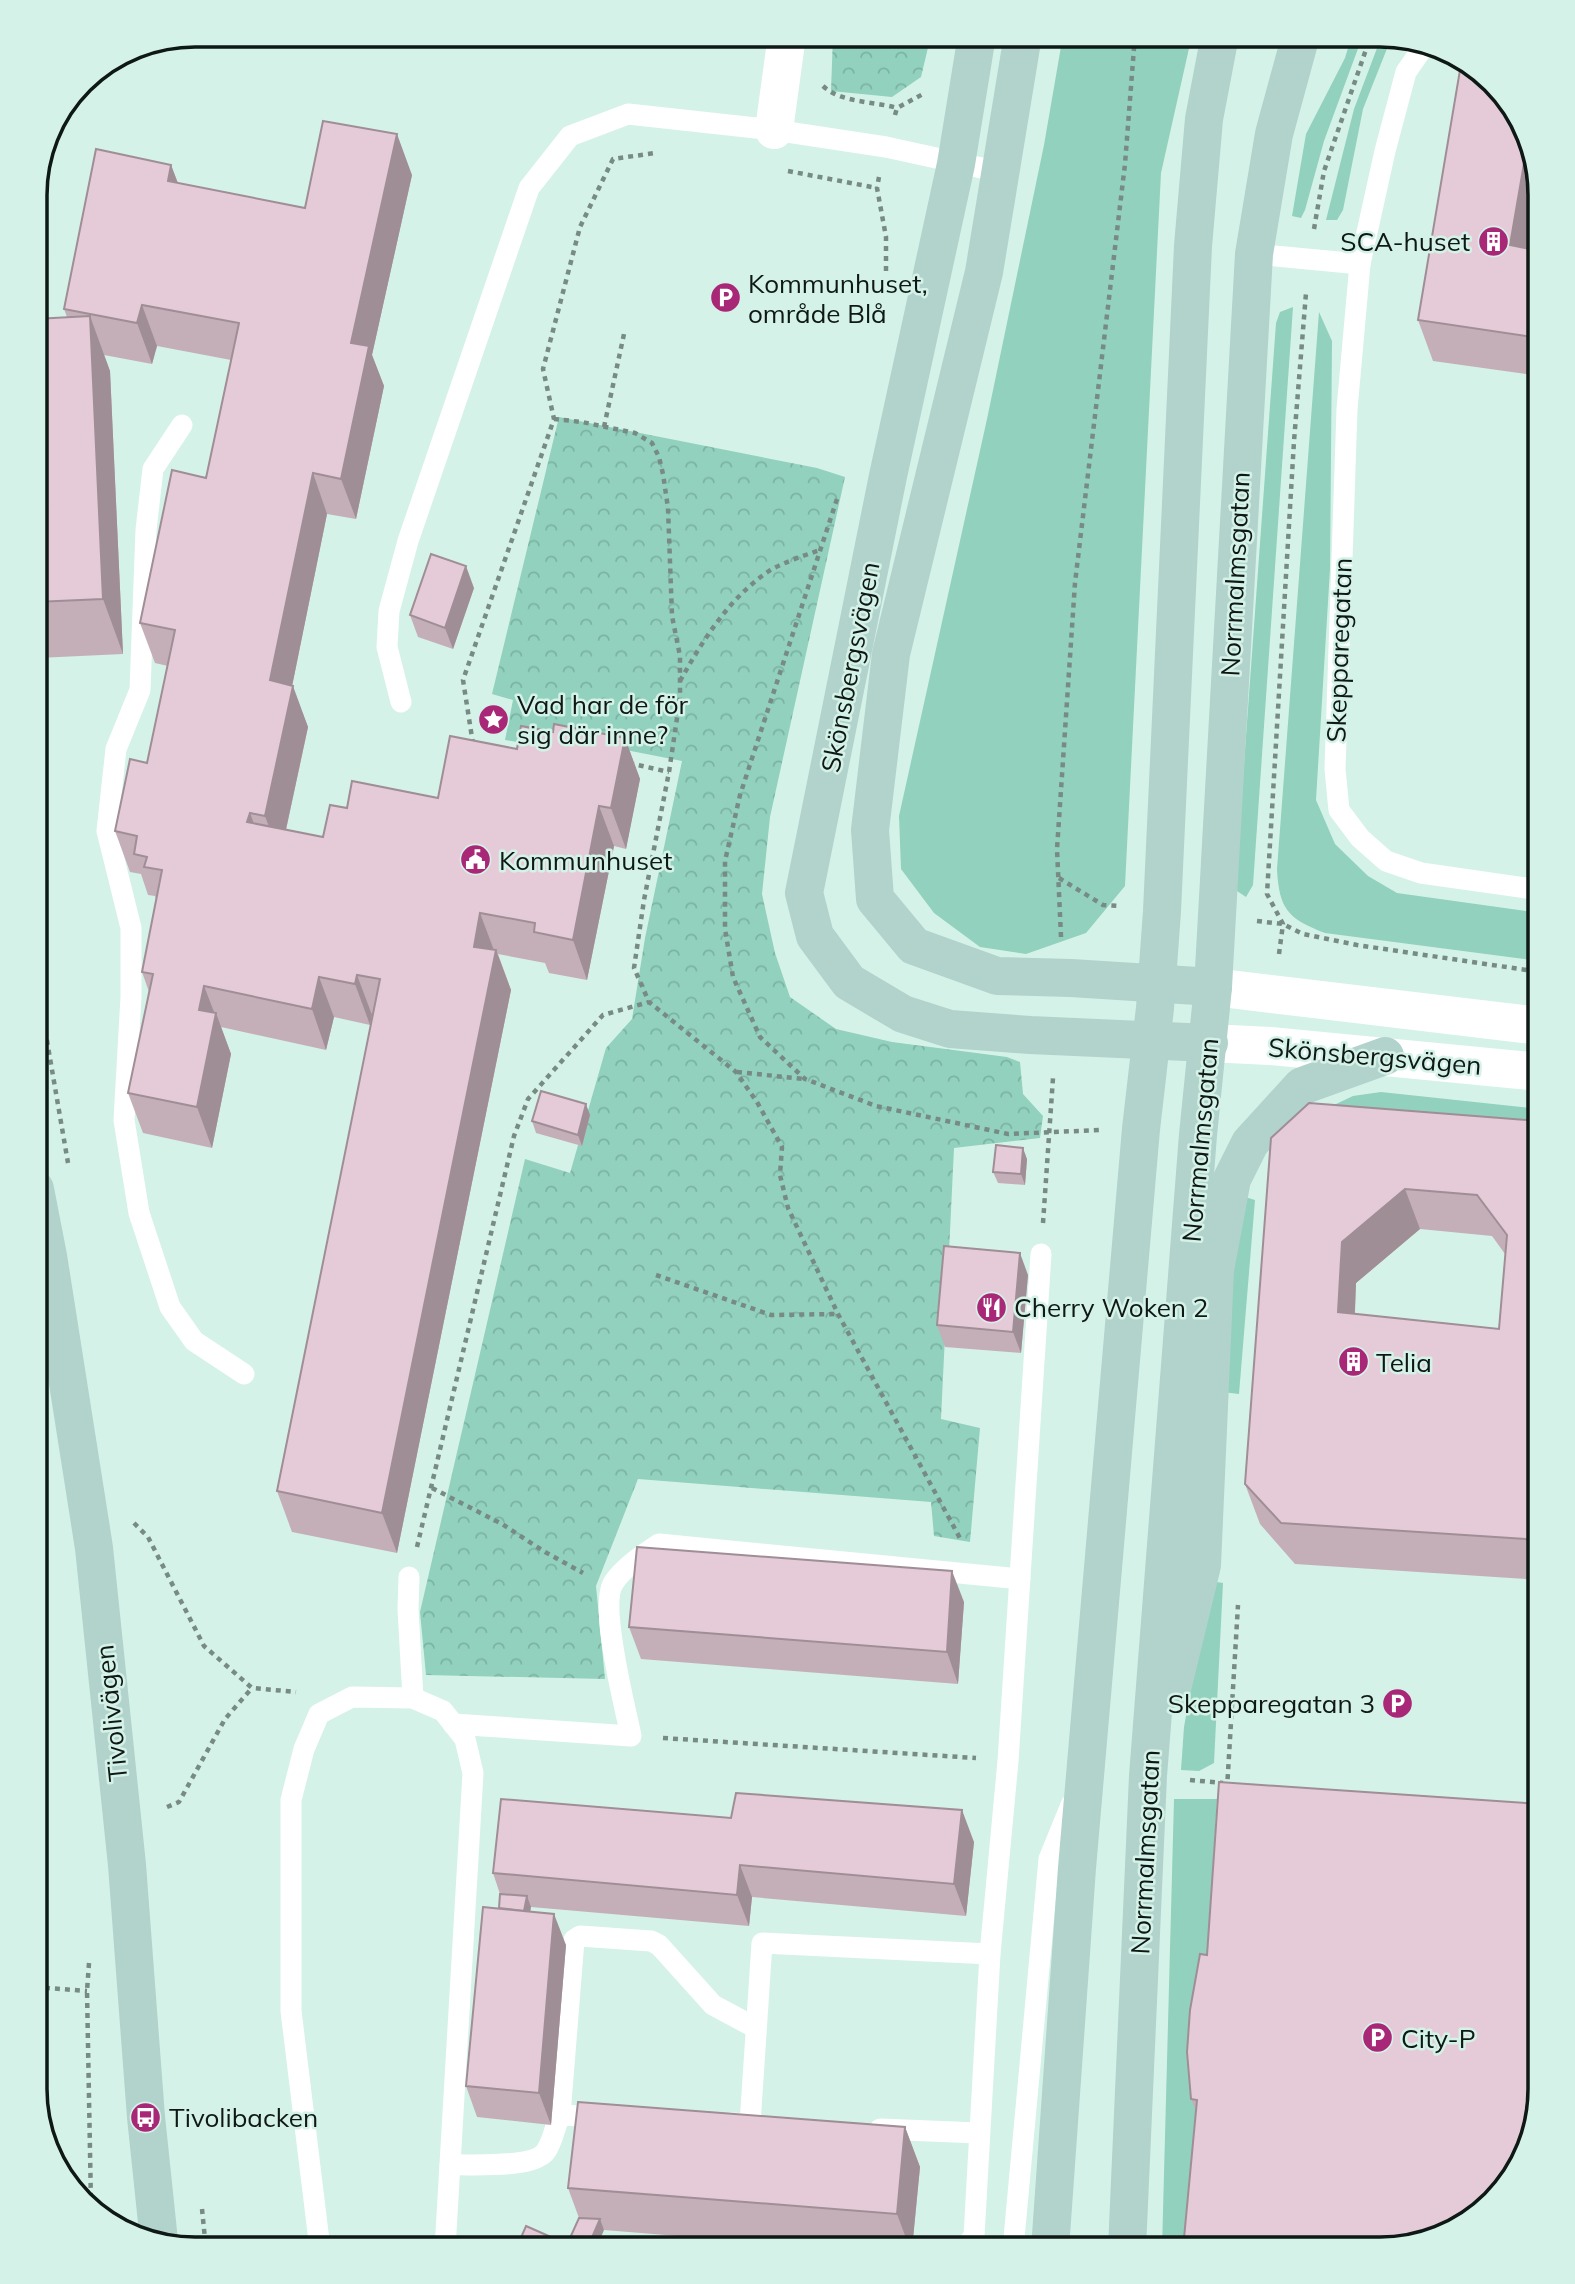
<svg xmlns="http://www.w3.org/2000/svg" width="1575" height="2284" viewBox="0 0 1575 2284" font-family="Mulish,sans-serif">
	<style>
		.grass { fill: #91d1be }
		.park { fill: url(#park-crowns) }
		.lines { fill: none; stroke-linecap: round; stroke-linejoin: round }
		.path { stroke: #778b84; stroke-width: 4.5; stroke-dasharray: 5 5; stroke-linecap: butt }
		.lane { stroke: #fff; stroke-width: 21 }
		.street { stroke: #fff; stroke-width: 38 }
		.secondary { stroke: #b1d3cb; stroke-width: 38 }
		.wall { fill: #c4afb9; fill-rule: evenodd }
		.shaded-wall { fill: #a08e96 }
		.building { fill: #e4cbd7; stroke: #a08e96; stroke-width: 2; fill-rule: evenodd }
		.labels { text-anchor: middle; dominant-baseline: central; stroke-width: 5; stroke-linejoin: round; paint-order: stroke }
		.poi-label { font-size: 26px; fill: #0e1815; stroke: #d5f2e8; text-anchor: start }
		.street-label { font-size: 26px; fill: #0e1815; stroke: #d5f2e8 }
		.rim { fill: none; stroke: #0e1815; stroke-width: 3.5 }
	</style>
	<defs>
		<pattern id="park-crowns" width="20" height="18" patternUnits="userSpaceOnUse" patternTransform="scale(1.75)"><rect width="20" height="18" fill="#91d1be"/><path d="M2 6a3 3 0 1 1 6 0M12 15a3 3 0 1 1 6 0" fill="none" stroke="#7cb3a2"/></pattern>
	</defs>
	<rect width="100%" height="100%" fill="#d5f2e8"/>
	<g class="grass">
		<path d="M1063,35H1192L1161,173L1125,886L1086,933L1026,954L980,947L934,913L901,869L899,816L987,419L1044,145Z"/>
		<path d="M1352,35H1363L1324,141L1305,210L1301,218L1292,216L1306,134L1345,58Z"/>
		<path d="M1382,35L1392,36L1363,109L1343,210L1337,220H1326L1354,109Z"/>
		<path d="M1293,307L1253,885L1246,897L1237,891L1236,874L1276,323L1280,312Z"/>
		<path d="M1319,312L1332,341L1330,569L1316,800L1335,844L1368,876L1397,893L1540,913V961L1325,933C1288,919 1279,909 1277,869Z"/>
		<path d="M1381,1092L1540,1109V1134L1338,1121L1334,1105L1353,1096Z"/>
		<path d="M1245,1197L1255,1200L1239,1394L1222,1392L1234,1247Z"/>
		<path d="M1210,1581L1223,1583L1214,1763L1199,1771L1181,1770L1184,1727Z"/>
		<path d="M1174,1799H1217L1189,2249H1162Z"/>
	</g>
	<g class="park">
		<path d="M833,35H931L921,77L892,97L831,91Z"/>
		<path d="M559,417L817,468L845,477L770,817L762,894L775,953L790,997L836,1029L892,1042L1007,1057L1020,1062L1023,1094L1043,1116L1040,1138L954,1148L941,1419L980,1428L970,1542L934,1536L931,1502L638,1479L596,1586L605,1679L426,1675L420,1612L525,1159L570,1173L606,1048L632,1019L645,938L682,761L544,734L536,745L505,740L513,700L492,694Z"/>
	</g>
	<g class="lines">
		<g class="path">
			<path d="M823,86C841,103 873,101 897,108"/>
			<path d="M895,115L897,108L923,94"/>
			<path d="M788,171L877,188"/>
			<path d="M879,177L877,188L886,237V276"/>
			<path d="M1314,229L1324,171L1371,35"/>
			<path d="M554,419L582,422L635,433L652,443L659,457L663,474L668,508L672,616L680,656V698L669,772L644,900L634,968L649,1002L736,1072L757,1102L782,1147L780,1175L788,1208L838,1314L961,1540"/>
			<path d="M604,427L624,334"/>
			<path d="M837,499L740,795L725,861V929L733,977L760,1037L805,1079L876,1106L1008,1134L1100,1130"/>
			<path d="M680,681C703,640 729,598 769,571C784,562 803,556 820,550"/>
			<path d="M473,744L463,680L554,419L543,369L580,227L613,159L655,153"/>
			<path d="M629,763L669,772"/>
			<path d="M1059,878L1103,905L1119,906"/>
			<path d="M1257,921L1283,924L1303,934L1357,945L1540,972"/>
			<path d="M1061,937L1057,849L1075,583L1125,164L1135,35"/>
			<path d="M1279,954L1283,924L1267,894L1294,441L1306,293"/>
			<path d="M35,971L68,1163"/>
			<path d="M737,1072L804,1079"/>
			<path d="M1043,1223L1053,1078"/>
			<path d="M656,1275L771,1315L838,1314"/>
			<path d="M432,1488L502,1524L545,1552L583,1573"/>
			<path d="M134,1523L148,1537L204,1646L252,1688L296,1692"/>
			<path d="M417,1547L514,1136L528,1099L603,1015L649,1002"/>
			<path d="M663,1738L976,1758"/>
			<path d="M1190,1780L1223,1783"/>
			<path d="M1227,1789L1238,1605"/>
			<path d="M167,1807L179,1802L225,1719L252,1688"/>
			<path d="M89,1963L87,1991L91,2204"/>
			<path d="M35,1987L87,1991"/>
			<path d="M202,2209L206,2249"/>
		</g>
		<g class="lane">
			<path d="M1254,254L1360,264L1385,151L1406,72L1424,46"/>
			<path d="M1360,264L1347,409L1335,769L1339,810L1360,838L1386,861L1421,873L1540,890"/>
			<path d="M182,425L153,469L146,530L140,690L116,749L107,831L131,928V997L124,1120L139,1213L170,1307L194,1341L244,1374"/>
			<path d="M401,702L387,647L389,611L408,541L529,188L570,136L628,114L774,130L886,147L1000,172"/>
			<path d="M409,1577L408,1609L413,1698"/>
			<path d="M453,1724L631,1736C625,1706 598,1604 614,1582C625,1566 643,1555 659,1544L1020,1579"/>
			<path d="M560,2115L574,1940L580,1936L651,1941L659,1945L713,2005L756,2028"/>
			<path d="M731,2123L750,2124L762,1943L990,1954"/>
			<path d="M880,2129L979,2133"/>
			<path d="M450,2165C471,2164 534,2169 546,2151C553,2141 555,2126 560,2115L605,2117"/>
			<path d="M320,2249L291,2011V1800L304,1749L319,1714L352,1697L413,1698L443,1711L465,1739L473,1773L445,2249"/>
			<path d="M964,2249L974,2236L990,1954L1008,1761L1041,1254"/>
			<path d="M1013,2249L1049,1859L1071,1805"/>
		</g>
		<g class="street">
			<path d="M774,130L787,35"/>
			<path d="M1213,987L1540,1026"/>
			<path d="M1209,1043L1270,1046L1540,1072"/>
		</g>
		<g class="secondary">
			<path d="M977,35L956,164L888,476L804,893L815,936L849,982L903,1014L950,1029L1030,1035L1209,1043"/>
			<path d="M1023,35L984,272L891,654L870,830L875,899L914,946L997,976L1071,978L1213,987"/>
			<path d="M35,1189L48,1256L94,1548L127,1865L146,2117L159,2241"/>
			<path d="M1172,1689L1202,1565L1215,1270L1232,1179L1250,1143L1302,1086L1385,1056"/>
			<path d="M1050,2249L1077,1868L1141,1129L1155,1008L1162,911L1193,246L1204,119L1220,35"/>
			<path d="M1127,2249L1148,1776L1198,1135L1213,987L1254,254L1274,134L1301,35"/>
		</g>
	</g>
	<g class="wall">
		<path d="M171,165L178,183L305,208L412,175L372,355L384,386L356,519L327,514L292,686L308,727L286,830L323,837L347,808L438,798L517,749L553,732L625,738L640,779L626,849L614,846L587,980L549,973L545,963L498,954L511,990L397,1553L292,1532L277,1491L373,1015H372L370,1025L334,1017L326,1050L221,1027L231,1054L212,1148L143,1133L128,1093L149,992L142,972L156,899L155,896L148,895L141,874L130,872L115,831L147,763L168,666L155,663L140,623L206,478L231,360L157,346L152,364L104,355L110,371L123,654L38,658L35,651V319L67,317L64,309Z"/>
		<path d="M1540,195L1531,249L1540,251V376L1433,361L1418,320Z"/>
		<path d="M474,588L453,649L418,637L410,615Z"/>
		<path d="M590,1115L582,1146L536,1133L532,1121Z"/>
		<path d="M1540,1121V1580L1295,1564L1260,1524L1245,1484L1271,1138ZM1420,1229L1492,1236L1505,1254L1499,1329L1355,1314L1356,1283Z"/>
		<path d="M1027,1159L1025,1185L998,1183L993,1172Z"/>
		<path d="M1028,1275L1021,1353L945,1347L937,1325Z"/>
		<path d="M964,1602L958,1684L641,1659L629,1627Z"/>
		<path d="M1540,1804V2089L1518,2169L1196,2111L1191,2099L1207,1955Z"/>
		<path d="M974,1842L966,1916L752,1897L749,1926L531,1907L530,1911L566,1945L551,2125L477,2117L466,2086L499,1908L500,1894L493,1873Z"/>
		<path d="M905,2127L920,2167L912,2249H838L604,2230L579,2218L568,2188Z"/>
	</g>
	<g class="shaded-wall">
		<path d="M397,134L412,175L372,355L384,386L356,519L341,479L351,343Z"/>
		<path d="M1527,146L1540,196L1525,286L1510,245Z"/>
		<path d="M171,165L186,205L168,181Z"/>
		<path d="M142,305L157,346L152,364L137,323Z"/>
		<path d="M90,316L110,371L123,654L103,599Z"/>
		<path d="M313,473L327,514L285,721L270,680Z"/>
		<path d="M466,566L474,588L453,649L445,628Z"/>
		<path d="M293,686L308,727L280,857L265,816Z"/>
		<path d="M625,738L640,779L626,849L611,808Z"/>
		<path d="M599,806L614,846L587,980L573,940Z"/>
		<path d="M250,813L265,853L247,822Z"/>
		<path d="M480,913L495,953L496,950L511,990L397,1553L382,1513Z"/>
		<path d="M357,975L372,1015L370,1025L355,984Z"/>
		<path d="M319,977L334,1017L326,1050L312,1009Z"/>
		<path d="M204,986L216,1017V1013L231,1054L212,1148L197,1107L199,1010Z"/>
		<path d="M586,1104L590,1115L582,1146L578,1135Z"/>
		<path d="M1023,1148L1027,1159L1025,1185L1021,1174Z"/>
		<path d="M1405,1189L1420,1229L1356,1283L1353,1353L1338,1312L1342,1242Z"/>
		<path d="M1020,1253L1028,1275L1021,1353L1013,1332Z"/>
		<path d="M952,1571L964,1602L958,1684L947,1652Z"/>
		<path d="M962,1810L974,1842L966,1916L954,1884Z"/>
		<path d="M740,1865L752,1897L749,1926L737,1895Z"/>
		<path d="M527,1896L531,1907L525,1941L521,1930Z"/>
		<path d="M554,1914L566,1945L551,2125L539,2093Z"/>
		<path d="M905,2127L920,2167L912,2249H910L897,2214Z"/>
		<path d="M600,2219L604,2230L596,2249H587Z"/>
		<path d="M560,2241L563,2249H557Z"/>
	</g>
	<g class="building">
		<path d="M1462,58L1519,116L1527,146L1510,245L1540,251V338L1418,320Z"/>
		<path d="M323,121L397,134L351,343L369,346L341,479L313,473L270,680L293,686L265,816L250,813L247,822L323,837L330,805L347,808L352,781L438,798L450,736L517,749L521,726L553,732L554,724L625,738L611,808L599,806L573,940L534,932L535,923L480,913L474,947L496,950L382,1513L277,1491L380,979L357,975L355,984L319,977L312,1009L204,986L199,1010L216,1013L197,1107L128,1093L153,974L142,972L162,870L144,867L147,857L134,854L137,836L115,831L130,759L147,763L175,630L140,623L172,470L206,478L239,323L142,305L137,323L64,309L96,149L171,165L168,181L305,208Z"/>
		<path d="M90,316L103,599L35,602V319Z"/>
		<path d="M431,554L466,566L445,628L410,615Z"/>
		<path d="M541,1091L586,1104L578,1135L532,1121Z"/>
		<path d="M1309,1103L1540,1121V1540L1281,1523L1245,1484L1271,1138ZM1405,1189L1477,1195L1507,1235L1499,1329L1338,1312L1342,1242Z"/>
		<path d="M996,1145L1023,1148L1021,1174L993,1172Z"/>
		<path d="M944,1246L1020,1253L1013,1332L937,1325Z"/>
		<path d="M637,1547L952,1571L947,1652L629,1627Z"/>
		<path d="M1219,1782L1540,1804V2087H1538L1537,2102L1518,2169L1460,2228L1380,2249H1183L1197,2100L1191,2099L1187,2052L1190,2010L1200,1954L1207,1955Z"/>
		<path d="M736,1793L962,1810L954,1884L740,1865L737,1895L493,1873L501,1799L731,1818Z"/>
		<path d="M500,1894L527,1896L524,1911L499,1908Z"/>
		<path d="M483,1907L554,1914L539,2093L466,2086Z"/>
		<path d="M578,2102L905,2127L897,2214L568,2188Z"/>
		<path d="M579,2218L600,2219L587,2249H565Z"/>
		<path d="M526,2226L560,2241L556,2248L557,2249H516Z"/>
	</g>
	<defs>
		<symbol id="building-disc" viewBox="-11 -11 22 22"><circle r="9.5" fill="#a82877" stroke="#d5f2e8"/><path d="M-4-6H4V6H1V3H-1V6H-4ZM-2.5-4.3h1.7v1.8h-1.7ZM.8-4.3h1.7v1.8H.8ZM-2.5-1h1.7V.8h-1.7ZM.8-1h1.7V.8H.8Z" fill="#fff"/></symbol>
		<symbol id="parking-disc" viewBox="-11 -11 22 22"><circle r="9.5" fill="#a82877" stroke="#d5f2e8"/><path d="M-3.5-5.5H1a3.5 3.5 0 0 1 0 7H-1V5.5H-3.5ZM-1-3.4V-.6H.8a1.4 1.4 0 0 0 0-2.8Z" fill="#fff"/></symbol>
		<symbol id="sight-disc" viewBox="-11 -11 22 22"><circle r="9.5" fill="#a82877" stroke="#d5f2e8"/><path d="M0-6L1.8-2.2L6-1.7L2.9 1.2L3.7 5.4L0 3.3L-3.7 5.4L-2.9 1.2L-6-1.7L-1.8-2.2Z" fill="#fff"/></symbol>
		<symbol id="civic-disc" viewBox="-11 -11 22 22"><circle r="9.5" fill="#a82877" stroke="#d5f2e8"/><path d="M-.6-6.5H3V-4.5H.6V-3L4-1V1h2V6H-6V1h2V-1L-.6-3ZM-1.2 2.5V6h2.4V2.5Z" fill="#fff"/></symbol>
		<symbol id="restaurant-disc" viewBox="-11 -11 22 22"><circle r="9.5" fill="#a82877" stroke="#d5f2e8"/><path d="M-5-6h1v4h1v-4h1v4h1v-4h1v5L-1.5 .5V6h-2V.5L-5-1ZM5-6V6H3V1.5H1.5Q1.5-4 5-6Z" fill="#fff"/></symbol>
		<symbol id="bus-disc" viewBox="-11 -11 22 22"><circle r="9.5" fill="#a82877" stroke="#d5f2e8"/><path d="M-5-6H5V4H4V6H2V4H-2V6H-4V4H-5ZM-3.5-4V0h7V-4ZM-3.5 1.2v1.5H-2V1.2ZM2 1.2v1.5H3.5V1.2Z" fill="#fff"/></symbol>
	</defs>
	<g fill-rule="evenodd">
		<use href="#building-disc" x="1476" y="224" width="35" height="35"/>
		<use href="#parking-disc" x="708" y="280" width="35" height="35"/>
		<use href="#sight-disc" x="476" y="702" width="35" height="35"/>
		<use href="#civic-disc" x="458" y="842" width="35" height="35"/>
		<use href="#restaurant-disc" x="974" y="1290" width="35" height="35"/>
		<use href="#building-disc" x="1336" y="1344" width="35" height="35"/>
		<use href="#parking-disc" x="1380" y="1686" width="35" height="35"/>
		<use href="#parking-disc" x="1360" y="2020" width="35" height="35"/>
		<use href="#bus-disc" x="128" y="2100" width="35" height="35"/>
	</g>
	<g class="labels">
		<g class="poi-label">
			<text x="1470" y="241" text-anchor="end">SCA-huset</text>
			<text x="748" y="283">Kommunhuset,<tspan x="748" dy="30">område Blå</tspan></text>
			<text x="517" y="704">Vad har de för<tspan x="517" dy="30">sig där inne?</tspan></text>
			<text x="499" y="860">Kommunhuset</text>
			<text x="1014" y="1307">Cherry Woken 2</text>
			<text x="1376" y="1362">Telia</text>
			<text x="1375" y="1703" text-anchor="end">Skepparegatan 3</text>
			<text x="1401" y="2038">City-P</text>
			<text x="169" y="2117">Tivolibacken</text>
		</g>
		<g class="street-label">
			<text transform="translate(1235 574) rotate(-87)">Norrmalmsgatan</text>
			<text transform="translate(1339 650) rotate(-88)">Skepparegatan</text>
			<text transform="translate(850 667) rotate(-79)">Skönsbergsvägen</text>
			<text transform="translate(1375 1056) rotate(5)">Skönsbergsvägen</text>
			<text transform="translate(1200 1140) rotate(-85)">Norrmalmsgatan</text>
			<text transform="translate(111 1713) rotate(-96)">Tivolivägen</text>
			<text transform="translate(1145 1852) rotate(-87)">Norrmalmsgatan</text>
		</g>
	</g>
	<path d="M0 0H1575V2284H0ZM195 47H1380A148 148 0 0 1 1528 195V2089A148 148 0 0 1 1380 2237H195A148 148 0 0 1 47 2089V195A148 148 0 0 1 195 47Z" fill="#d5f2e8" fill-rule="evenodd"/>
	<path class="rim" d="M195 47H1380A148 148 0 0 1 1528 195V2089A148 148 0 0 1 1380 2237H195A148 148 0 0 1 47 2089V195A148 148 0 0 1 195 47Z"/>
</svg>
